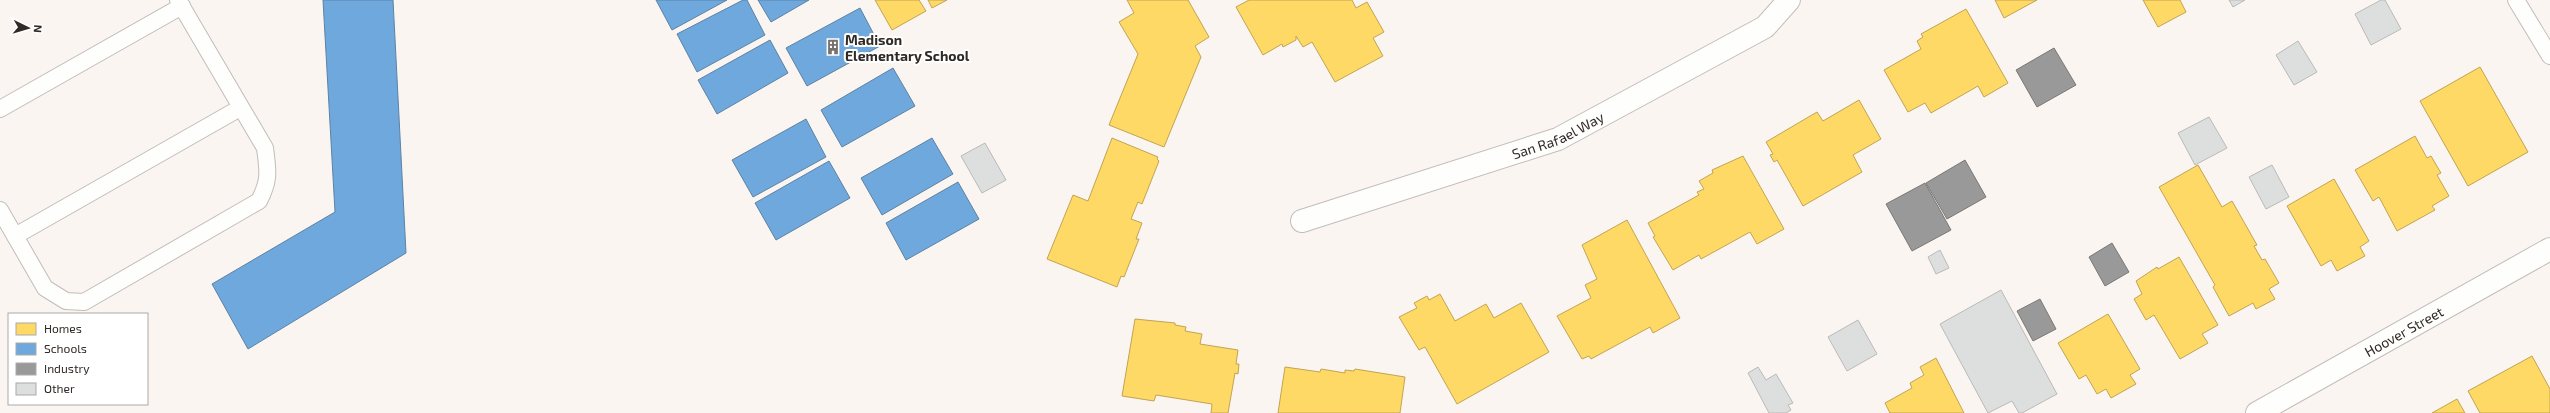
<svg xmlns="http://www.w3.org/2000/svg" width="2550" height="413" viewBox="0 0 2550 413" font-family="'Exo 2',sans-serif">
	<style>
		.homes { fill: #ffd966; stroke: #c1a453 }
		.schools { fill: #6fa8dc; stroke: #5c82a5 }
		.industry { fill: #999; stroke: #7a7876 }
		.building { fill: #dddede; stroke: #b9bab9 }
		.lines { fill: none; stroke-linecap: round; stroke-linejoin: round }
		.lane-casing { stroke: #c3bdb9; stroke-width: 18 }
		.street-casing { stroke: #c3bdb9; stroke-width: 24 }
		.lane { stroke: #fefefd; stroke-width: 16 }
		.street { stroke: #fefefd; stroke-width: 22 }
		.labels { text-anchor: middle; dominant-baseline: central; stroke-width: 4; stroke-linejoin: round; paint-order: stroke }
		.poi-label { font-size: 14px; font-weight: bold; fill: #302a26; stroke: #fff; text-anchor: start }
		.street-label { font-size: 14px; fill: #302a26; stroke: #fff }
	</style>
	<rect width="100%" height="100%" fill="#faf5f1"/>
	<g class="homes">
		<path d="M875,0H919L926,11L892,30Z"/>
		<path d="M928,0H947L932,8Z"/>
		<path d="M1127,0H1188L1209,37L1195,46L1201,57L1164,147L1109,125L1138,54L1119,22L1134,13Z"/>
		<path d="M1249,0H1352L1356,8L1367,2L1384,32L1373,38L1383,56L1335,82L1312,42L1303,47L1296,36V40L1283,47L1282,44L1263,55L1236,7Z"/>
		<path d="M1995,0H2037L2004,18Z"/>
		<path d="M2143,0H2180L2186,12L2158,27Z"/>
		<path d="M1966,9L2008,83L1984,97L1978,86L1931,113L1925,103L1908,112L1884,70L1921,49L1917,41L1923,37L1921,34Z"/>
		<path d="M2480,67L2528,152L2468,186L2420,101Z"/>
		<path d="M1859,100L1881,139L1853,155L1862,172L1803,206L1777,160L1774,162L1770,155L1773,154L1766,142L1817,112L1823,121Z"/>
		<path d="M2415,136L2427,158L2431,156L2441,173L2437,175L2449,196L2432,206L2435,210L2397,231L2379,197L2373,201L2355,170Z"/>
		<path d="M1112,138L1158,157L1157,159L1159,161L1142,204L1138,202L1131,219L1142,223L1136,239H1139L1124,277L1121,276L1117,287L1047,259L1073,195L1088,201Z"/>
		<path d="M1743,156L1784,229L1757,244L1750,232L1701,259L1699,255L1673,270L1653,237L1655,236L1648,223L1699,195L1697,192L1704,189L1699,181L1713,173L1712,170Z"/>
		<path d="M2198,165L2222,207L2232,201L2257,245L2254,246L2262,260L2265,259L2279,283L2269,289L2275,299L2256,309L2253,303L2229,316L2213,287L2215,285L2159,187Z"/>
		<path d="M2334,179L2369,241L2360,247L2365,256L2337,271L2331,260L2321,266L2287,206Z"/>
		<path d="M1627,220L1680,318L1653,333L1650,327L1591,359L1589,356L1582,359L1557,316L1591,298L1585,285L1597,279L1582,245Z"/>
		<path d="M2179,257L2218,325L2202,334L2208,343L2180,359L2154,315L2146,320L2134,299L2142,294L2136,281L2157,267L2158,269Z"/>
		<path d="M1440,294L1455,321L1486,304L1494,318L1521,303L1549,352L1457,404L1425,347L1419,350L1399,317L1417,308L1414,303L1427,296L1429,300Z"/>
		<path d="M2108,314L2140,369L2130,375L2136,384L2111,398L2106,389L2097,394L2086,375L2079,379L2058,343Z"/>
		<path d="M1135,319L1175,323V325L1186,327L1185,331L1202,334L1200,344L1238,350L1236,364H1239L1238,374L1235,373L1228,413H1211L1212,404L1156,395L1154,401L1122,396Z"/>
		<path d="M2532,356L2550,389V413H2480L2468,391Z"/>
		<path d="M1936,358L1964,413H1890L1885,403L1912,388L1910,383L1924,375L1920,367Z"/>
		<path d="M1285,367L1320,372L1321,369L1345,373V370L1354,371L1355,369L1405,377L1400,413H1278Z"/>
		<path d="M2457,399L2465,413H2432Z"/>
	</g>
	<g class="schools">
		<path d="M323,0H393L406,253L248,349L212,284L335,212Z"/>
		<path d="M656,0H727L672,30Z"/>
		<path d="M743,0H747L765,35L697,72L677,34Z"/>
		<path d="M758,0H809L771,22Z"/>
		<path d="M860,8L880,46L807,86L786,48Z"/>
		<path d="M770,40L788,73L717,114L698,80Z"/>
		<path d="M893,68L915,106L842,147L821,110Z"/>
		<path d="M806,119L826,157L753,197L732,160Z"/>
		<path d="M932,138L953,174L882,215L861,178Z"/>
		<path d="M829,161L850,198L776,240L755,203Z"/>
		<path d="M958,182L979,219L906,260L886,223Z"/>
	</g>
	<g class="industry">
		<path d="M2054,48L2076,85L2037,107L2016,70Z"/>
		<path d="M1965,160L1986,197L1947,219L1926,183Z"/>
		<path d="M1925,183L1951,230L1912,251L1886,204Z"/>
		<path d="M2112,243L2129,272L2105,286L2089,257Z"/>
		<path d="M2040,299L2056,329L2033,341L2017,311Z"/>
	</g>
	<g class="building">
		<path d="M2229,0H2245L2233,7Z"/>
		<path d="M2381,0H2385L2401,29L2371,45L2355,14Z"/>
		<path d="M2298,41L2317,72L2294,85L2276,55Z"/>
		<path d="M2209,117L2227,148L2195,165L2178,133Z"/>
		<path d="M985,143L1006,180L982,193L961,156Z"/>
		<path d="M2272,165L2289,197L2266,209L2249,177Z"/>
		<path d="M1940,250L1949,268L1936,274L1928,257Z"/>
		<path d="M2001,290L2057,394L2022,413H2019L2012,401L1988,413L1940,324Z"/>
		<path d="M1858,320L1877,354L1847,371L1828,337Z"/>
		<path d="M1758,367L1766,380L1776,374L1793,403L1788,405L1791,410L1786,413H1769L1748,373Z"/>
	</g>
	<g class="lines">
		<defs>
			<g id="lane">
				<path d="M2516,0L2550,56"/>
				<path d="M0,109L182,6"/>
				<path d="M0,210L45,288L66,301L84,302L259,201C270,180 268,171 265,148L178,0"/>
				<path d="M15,236L240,108"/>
			</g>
			<g id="street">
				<path id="s1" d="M1302,221L1558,139L1765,27L1789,0"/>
				<path id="s2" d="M2257,413L2550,249"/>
			</g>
		</defs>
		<use href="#lane" class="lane-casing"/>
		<use href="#street" class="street-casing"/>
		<use href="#lane" class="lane"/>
		<use href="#street" class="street"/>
	</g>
	<defs>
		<symbol id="building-bare" viewBox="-9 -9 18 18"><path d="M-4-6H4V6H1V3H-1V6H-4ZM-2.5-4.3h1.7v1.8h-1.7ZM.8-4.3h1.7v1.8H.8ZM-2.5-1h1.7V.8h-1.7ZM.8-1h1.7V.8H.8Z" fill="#77716d" stroke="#fff" stroke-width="2.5" paint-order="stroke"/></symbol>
	</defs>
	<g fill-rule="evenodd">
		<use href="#building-bare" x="822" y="36" width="22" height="22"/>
	</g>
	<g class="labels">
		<g class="poi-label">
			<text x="845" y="39">Madison<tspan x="845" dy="16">Elementary School</tspan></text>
		</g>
		<g class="street-label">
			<text stroke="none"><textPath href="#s1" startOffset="270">San Rafael Way</textPath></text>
			<text stroke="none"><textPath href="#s2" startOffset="168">Hoover Street</textPath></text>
		</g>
	</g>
	<rect x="8" y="313" width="140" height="92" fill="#ffffff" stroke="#acaaa8"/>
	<rect x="16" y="323" width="20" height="12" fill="#ffd966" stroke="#acaaa8"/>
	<text x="44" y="333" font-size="12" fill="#302a26">Homes</text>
	<rect x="16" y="343" width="20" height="12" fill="#6fa8dc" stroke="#acaaa8"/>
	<text x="44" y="353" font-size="12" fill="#302a26">Schools</text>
	<rect x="16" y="363" width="20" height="12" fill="#999999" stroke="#acaaa8"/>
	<text x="44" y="373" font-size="12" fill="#302a26">Industry</text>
	<rect x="16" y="383" width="20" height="12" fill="#dddede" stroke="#acaaa8"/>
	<text x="44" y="393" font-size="12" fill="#302a26">Other</text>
	<g transform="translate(28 28) rotate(95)" stroke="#ffffff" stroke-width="3" paint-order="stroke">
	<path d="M0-3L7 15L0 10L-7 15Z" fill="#302a26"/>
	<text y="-6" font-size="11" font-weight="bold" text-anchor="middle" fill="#302a26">N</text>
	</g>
</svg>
